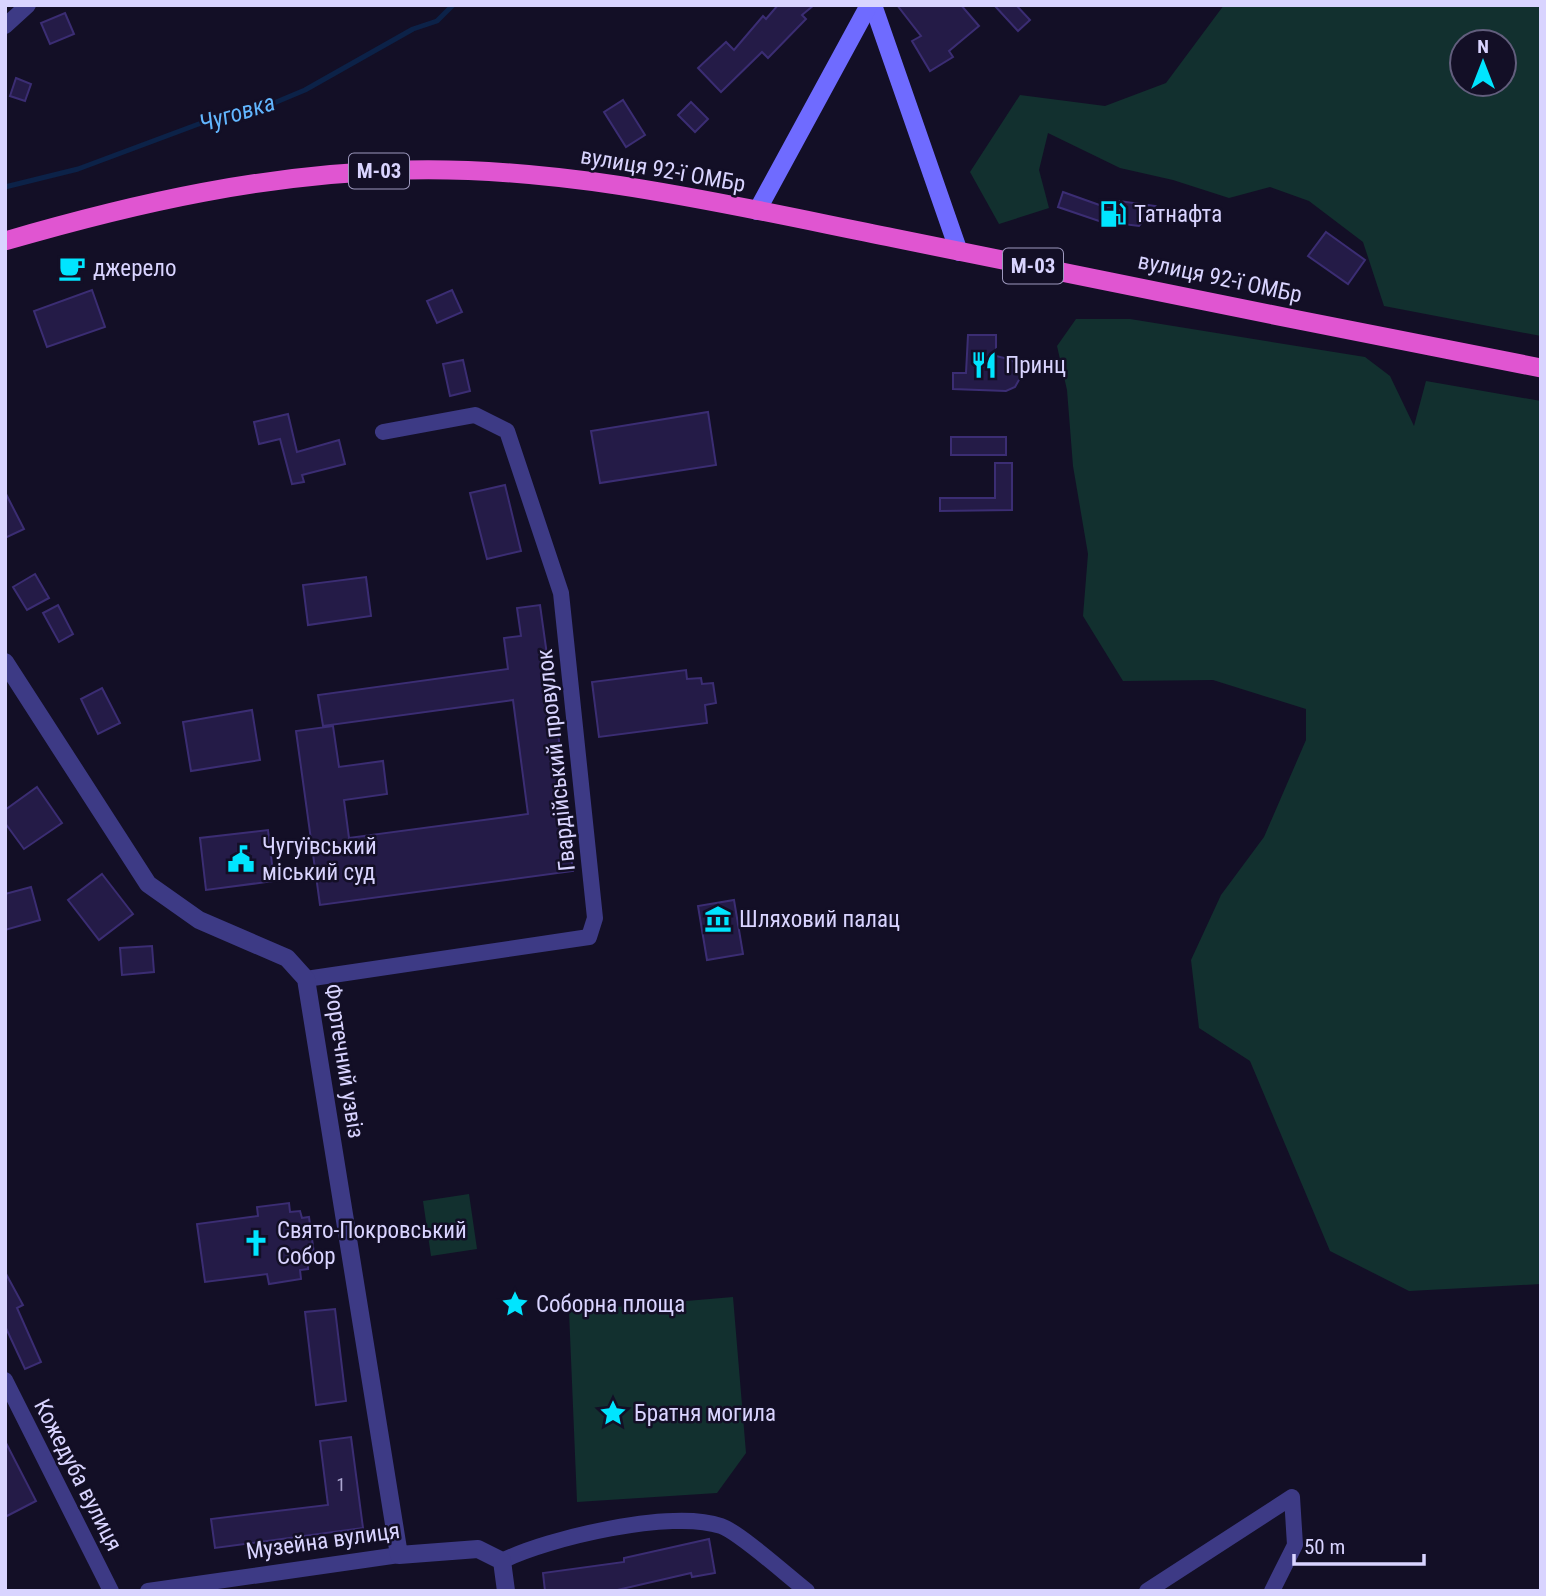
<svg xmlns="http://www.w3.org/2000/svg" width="1546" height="1596" viewBox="0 0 1546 1596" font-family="'Roboto Condensed',sans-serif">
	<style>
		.green { fill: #12302f; fill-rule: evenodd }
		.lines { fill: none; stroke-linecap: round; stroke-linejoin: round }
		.stream { stroke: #0c2248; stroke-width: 5 }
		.building { fill: #241b47; stroke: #3b2d73; stroke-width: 2 }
		.minor { stroke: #3d3a85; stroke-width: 16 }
		.tertiary { stroke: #3d3a85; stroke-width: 18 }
		.secondary { stroke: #6f6bff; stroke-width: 18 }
		.trunk { stroke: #e055d1; stroke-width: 19 }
		.labels { text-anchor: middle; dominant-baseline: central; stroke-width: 5; stroke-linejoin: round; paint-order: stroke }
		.number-label { font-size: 19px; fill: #aca6d1 }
		.shield { fill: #130f26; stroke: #9e99be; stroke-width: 2 }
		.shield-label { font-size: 21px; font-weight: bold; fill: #d9d4ff }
		.street-label { font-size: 23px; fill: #d9d4ff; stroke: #130f26 }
		.poi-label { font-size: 23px; fill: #d9d4ff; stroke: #130f26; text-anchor: start }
		.water-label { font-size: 24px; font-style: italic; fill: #62b6ff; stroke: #130f26 }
	</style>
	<rect width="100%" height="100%" fill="#130f26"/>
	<g class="green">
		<path d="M1224,5H1541V336L1384,306L1363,242L1309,201L1270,187L1229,198L1173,180L1120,168L1048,133L1039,170L1049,208L999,224L970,172L1020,95L1105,106L1166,83ZM1462,42H1504V84H1462Z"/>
		<path d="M1076,319H1130L1365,357L1390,376L1414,426L1426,381L1541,401V1284L1409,1291L1330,1251L1250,1061L1199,1028L1191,960L1221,895L1264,837L1306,740V709L1213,680L1123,681L1083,616L1088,554L1073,466L1067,390L1057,346Z"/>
		<path d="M469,1194L477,1249L431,1256L423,1201Z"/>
		<path d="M733,1297L746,1453L717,1493L577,1502L569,1311Z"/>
	</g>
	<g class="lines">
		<path class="stream" d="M5,187L78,169L204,122L262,108L305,90L413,29L437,21L453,5"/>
	</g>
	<g class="building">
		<path d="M778,5H814L802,15L806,19L768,58L762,52L721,92L698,68L726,42L734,50L763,16L766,19Z"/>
		<path d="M897,5H961L979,26L949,51L953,57L930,71L912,41L921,36Z"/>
		<path d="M994,5H1016L1030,20L1018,31Z"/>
		<path d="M65,13L74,34L50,44L41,23Z"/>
		<path d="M16,78L31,84L25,101L10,96Z"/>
		<path d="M623,100L645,135L626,147L604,112Z"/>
		<path d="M691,102L708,119L695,132L678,115Z"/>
		<path d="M1063,192L1105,207L1112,200L1155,206L1139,226L1099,221L1058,207Z"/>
		<path d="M1326,232L1365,260L1348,284L1308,256Z"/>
		<path d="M92,290L105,327L47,347L34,311Z"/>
		<path d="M452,290L462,312L437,323L427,301Z"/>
		<path d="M968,335H996V356L1012,360L1019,368L1020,378L1015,387L1006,391L953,389V373H966Z"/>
		<path d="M463,360L470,391L450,396L443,364Z"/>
		<path d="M708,412L716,465L600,483L591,431Z"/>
		<path d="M288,414L297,452L339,440L345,464L302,475L304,482L292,484L280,439L259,444L254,422Z"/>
		<rect x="951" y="437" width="55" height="18"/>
		<path d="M995,463H1012V510L940,511V498H995Z"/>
		<path d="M505,485L521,551L487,559L470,493Z"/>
		<path d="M5,492L24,529L5,538Z"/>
		<path d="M35,574L49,598L27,610L13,587Z"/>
		<path d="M366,577L371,616L308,625L303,585Z"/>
		<path d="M58,605L73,634L59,642L43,613Z"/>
		<path d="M540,605L568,805L564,806L573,871L320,905L296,731L333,726L339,767L383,761L387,794L344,800L349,838L528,814L513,700L323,726L318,695L508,669L504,638L521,636L517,608Z"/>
		<path d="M686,670L687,679L701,678L702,684L713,683L716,703L705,705L707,723L599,737L592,682Z"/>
		<path d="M102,688L120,723L98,734L81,699Z"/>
		<path d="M252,710L260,760L191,771L183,722Z"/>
		<path d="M37,787L62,823L24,849L5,823V810Z"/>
		<path d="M268,830L274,881L206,890L200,838Z"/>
		<path d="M102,874L133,914L99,940L68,900Z"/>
		<path d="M31,887L40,920L5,930V894Z"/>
		<path d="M734,900L743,954L707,960L698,906Z"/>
		<path d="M152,946L154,972L122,975L120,948Z"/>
		<path d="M289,1203L290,1212L300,1211L302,1218L309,1217L315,1261L308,1262V1269L300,1270L301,1279L269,1284L267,1274L205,1282L197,1224L258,1216L257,1207Z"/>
		<path d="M5,1272L23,1305L17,1308L41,1362L25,1369L5,1326Z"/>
		<path d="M335,1309L346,1401L316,1405L305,1312Z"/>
		<path d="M351,1437L363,1528L215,1548L211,1519L328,1505L320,1441Z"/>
		<path d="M5,1441L36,1501L5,1517Z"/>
		<path d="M709,1539L715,1573L692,1577L691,1573L613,1591H545L543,1573L624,1562V1558Z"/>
	</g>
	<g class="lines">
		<g class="minor">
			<path d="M5,26L28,5"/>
			<path d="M306,979L589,937L595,918L561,593L507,431L475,415L383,432"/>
			<path d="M5,1380L111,1591"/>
			<path d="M502,1561C548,1538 672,1509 721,1526C739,1532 789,1577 807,1591"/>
			<path d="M148,1591L399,1555"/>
			<path d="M1147,1591L1292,1497L1295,1545L1272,1591"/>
		</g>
		<path class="tertiary" d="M5,662L148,884L199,920L287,958L306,979L399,1555L478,1549L502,1561L506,1591"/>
		<g class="secondary">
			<path d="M873,5L959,252"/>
			<path d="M757,211L869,5"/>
		</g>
		<path class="trunk" d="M5,241C139,202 265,174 406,170C570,166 734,206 894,238C1110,282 1325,326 1541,368"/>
	</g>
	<defs>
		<symbol id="fuel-bare" viewBox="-9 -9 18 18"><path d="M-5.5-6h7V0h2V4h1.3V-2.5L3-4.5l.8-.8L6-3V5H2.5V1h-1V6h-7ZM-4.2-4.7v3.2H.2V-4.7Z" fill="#00e5ff" stroke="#130f26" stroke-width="2.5" paint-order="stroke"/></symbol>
		<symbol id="cafe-bare" viewBox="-9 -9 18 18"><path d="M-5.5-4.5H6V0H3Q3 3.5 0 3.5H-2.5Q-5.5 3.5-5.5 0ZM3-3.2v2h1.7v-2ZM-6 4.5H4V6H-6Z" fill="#00e5ff" stroke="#130f26" stroke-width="2.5" paint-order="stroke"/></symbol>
		<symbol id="restaurant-bare" viewBox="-9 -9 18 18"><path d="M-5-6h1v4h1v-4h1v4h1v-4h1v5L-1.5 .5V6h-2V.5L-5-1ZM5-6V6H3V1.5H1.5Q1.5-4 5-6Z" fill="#00e5ff" stroke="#130f26" stroke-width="2.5" paint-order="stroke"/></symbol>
		<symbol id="civic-bare" viewBox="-9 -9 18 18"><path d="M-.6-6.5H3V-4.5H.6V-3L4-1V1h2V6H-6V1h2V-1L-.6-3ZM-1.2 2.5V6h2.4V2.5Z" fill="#00e5ff" stroke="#130f26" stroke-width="2.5" paint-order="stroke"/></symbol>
		<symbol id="museum-bare" viewBox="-9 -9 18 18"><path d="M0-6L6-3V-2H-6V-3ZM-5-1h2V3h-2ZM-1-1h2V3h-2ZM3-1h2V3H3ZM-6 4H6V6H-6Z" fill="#00e5ff" stroke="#130f26" stroke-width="2.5" paint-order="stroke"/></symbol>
		<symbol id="church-bare" viewBox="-9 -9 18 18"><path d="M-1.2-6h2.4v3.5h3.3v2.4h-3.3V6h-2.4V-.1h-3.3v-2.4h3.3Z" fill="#00e5ff" stroke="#130f26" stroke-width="2.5" paint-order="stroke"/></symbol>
		<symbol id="sight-bare" viewBox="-9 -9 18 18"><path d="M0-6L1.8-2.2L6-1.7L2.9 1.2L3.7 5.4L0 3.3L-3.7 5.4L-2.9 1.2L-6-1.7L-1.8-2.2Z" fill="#00e5ff" stroke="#130f26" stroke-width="2.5" paint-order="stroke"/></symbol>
	</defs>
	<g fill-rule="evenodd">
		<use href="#fuel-bare" x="1094" y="195" width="38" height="38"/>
		<use href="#cafe-bare" x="53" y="249" width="38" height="38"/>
		<use href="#restaurant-bare" x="965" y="346" width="38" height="38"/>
		<use href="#civic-bare" x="222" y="840" width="38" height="38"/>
		<use href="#museum-bare" x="699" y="900" width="38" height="38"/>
		<use href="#church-bare" x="237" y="1224" width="38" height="38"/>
		<use href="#sight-bare" x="496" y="1285" width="38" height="38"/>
		<use href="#sight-bare" x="594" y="1394" width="38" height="38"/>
	</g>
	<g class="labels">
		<g class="number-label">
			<text x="341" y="1484">1</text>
		</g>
		<g class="shield">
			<rect x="349" y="153.5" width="60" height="35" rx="5"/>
			<rect x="1003" y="248.5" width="60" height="35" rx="5"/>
		</g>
		<g class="shield-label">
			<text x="379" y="171">М-03</text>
			<text x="1033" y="266">М-03</text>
		</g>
		<g class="street-label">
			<text transform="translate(663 170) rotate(10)">вулиця 92-ї ОМБр</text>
			<text transform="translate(1220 278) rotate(12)">вулиця 92-ї ОМБр</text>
			<text transform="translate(556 760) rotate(-96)">Гвардійський провулок</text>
			<text transform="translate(344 1061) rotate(81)">Фортечний узвіз</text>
			<text transform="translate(78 1475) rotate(63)">Кожедуба вулиця</text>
			<text transform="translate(323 1541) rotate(-8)">Музейна вулиця</text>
		</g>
		<g class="poi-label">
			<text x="1134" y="214">Татнафта</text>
			<text x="93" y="268">джерело</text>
			<text x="1005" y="365">Принц</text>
			<text x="262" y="846">Чугуївський<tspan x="262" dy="26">міський суд</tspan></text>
			<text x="739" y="919">Шляховий палац</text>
			<text x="277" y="1230">Свято-Покровський<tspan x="277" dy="26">Собор</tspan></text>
			<text x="536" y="1304">Соборна площа</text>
			<text x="634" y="1413">Братня могила</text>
		</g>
		<g class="water-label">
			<text transform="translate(237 113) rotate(-17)">Чуговка</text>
		</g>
	</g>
	<rect width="1546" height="1596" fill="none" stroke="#d9d4ff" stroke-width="14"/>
	<g transform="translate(1483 63)"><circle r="33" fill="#130f26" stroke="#625e7d" stroke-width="2"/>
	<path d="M0-5L12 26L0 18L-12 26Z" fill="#00e5ff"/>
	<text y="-10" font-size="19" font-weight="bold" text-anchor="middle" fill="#d9d4ff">N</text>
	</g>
	<path d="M1294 1554v10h130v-10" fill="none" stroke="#d9d4ff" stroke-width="3.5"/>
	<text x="1304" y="1554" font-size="21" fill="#d9d4ff" stroke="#130f26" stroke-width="5" paint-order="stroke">50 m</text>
</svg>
